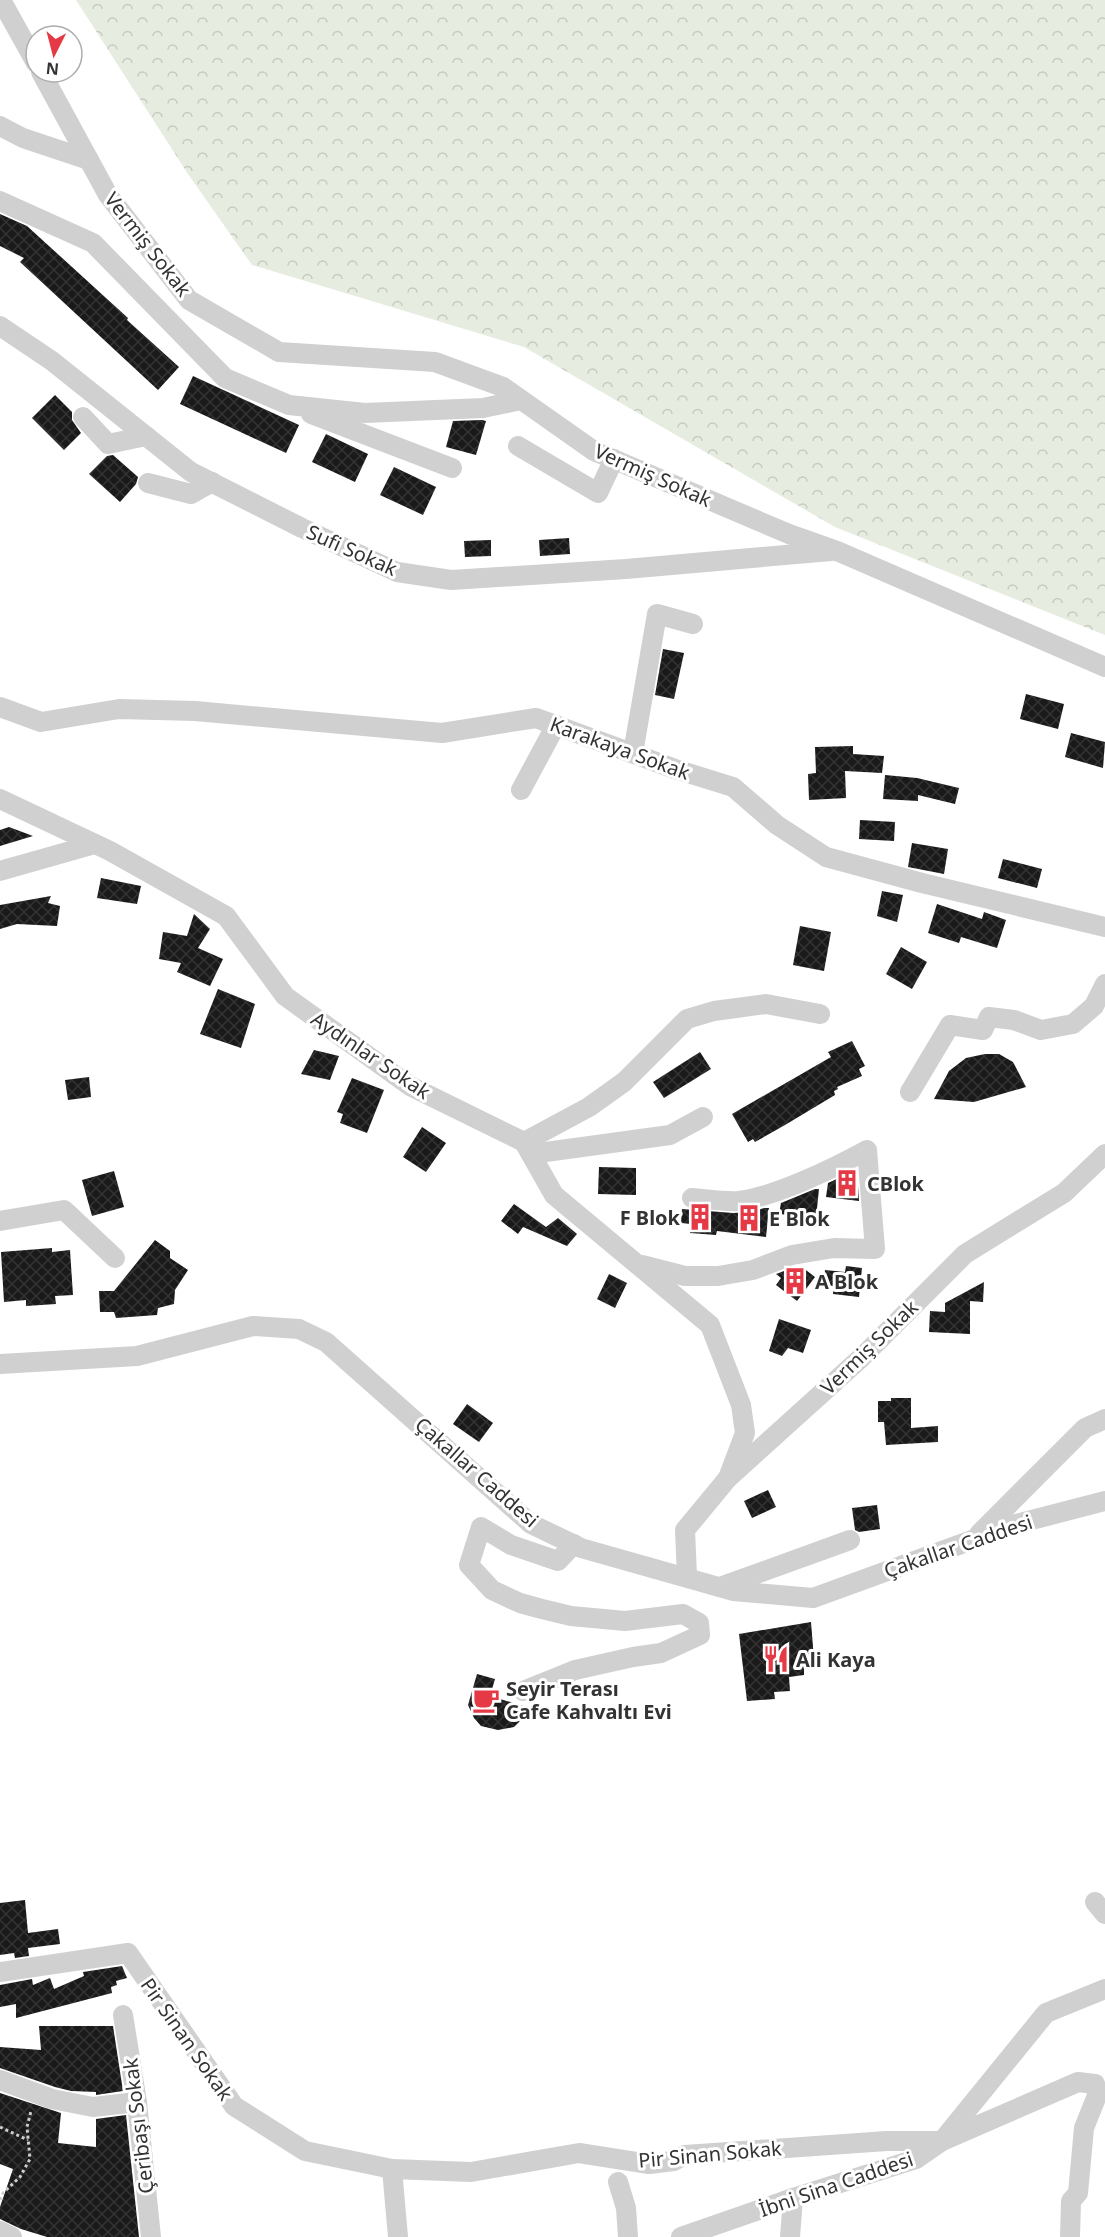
<svg xmlns="http://www.w3.org/2000/svg" width="1105" height="2237" viewBox="0 0 1105 2237" font-family="'Noto Sans',sans-serif">
	<style>
		.forest { fill: url(#forest-crowns) }
		.building { fill: url(#building-cross-hatch) }
		.lines { fill: none; stroke-linecap: round; stroke-linejoin: round }
		.path { stroke: #cdcdcd; stroke-width: 3; stroke-dasharray: 3 3; stroke-linecap: butt }
		.minor { stroke: #d0d0d0; stroke-width: 20 }
		.labels { text-anchor: middle; dominant-baseline: central; stroke-width: 6; stroke-linejoin: round; paint-order: stroke }
		.street-label { font-size: 20px; fill: #333; stroke: #fff }
		.poi-label { font-size: 20px; font-weight: bold; fill: #333; stroke: #fff; text-anchor: start }
	</style>
	<defs>
		<pattern id="forest-crowns" width="20" height="18" patternUnits="userSpaceOnUse" patternTransform="scale(1.5)"><rect width="20" height="18" fill="#e6ecdf"/><path d="M2 6a3 3 0 1 1 6 0M12 15a3 3 0 1 1 6 0" fill="none" stroke="#c6cbc0"/></pattern>
		<pattern id="building-cross-hatch" width="8" height="8" patternUnits="userSpaceOnUse" patternTransform="scale(1.5)"><rect width="8" height="8" fill="#1a1a1a"/><path d="M0 0l8 8M0 8l8-8" fill="none" stroke="#333"/></pattern>
	</defs>
	<rect width="100%" height="100%" fill="#fff"/>
	<path class="forest" d="M76,0H1105V635L835,527L524,347L252,265L188,174Z"/>
	<g class="building">
		<path d="M0,214L27,226L128,318L127,320L179,367L158,390L20,262L24,258L0,246Z"/>
		<path d="M193,376L299,425L286,453L180,404Z"/>
		<path d="M55,395L72,412V420L81,433L64,450L32,418Z"/>
		<path d="M482,420L486,421L476,455L446,447L453,421Z"/>
		<path d="M326,434L368,454L355,482L312,462Z"/>
		<path d="M113,455L138,477L136,484L120,502L89,474L107,456Z"/>
		<path d="M394,467L436,487L423,515L380,495Z"/>
		<path d="M569,538L570,554L540,556L539,540Z"/>
		<path d="M491,540V556L465,557L464,541Z"/>
		<path d="M663,649L684,653L674,699L655,695Z"/>
		<path d="M1026,694L1064,704L1058,729L1020,719Z"/>
		<path d="M1071,733L1105,742L1103,768L1065,757Z"/>
		<path d="M853,746V754L884,756L882,773L845,771L846,798L809,800L808,774L816,773L815,747Z"/>
		<path d="M885,775L917,778L959,788L955,804L918,795V801L883,799Z"/>
		<path d="M860,820L895,822L894,841L859,839Z"/>
		<path d="M9,827L33,836L0,846V830Z"/>
		<path d="M912,843L948,849L944,874L908,867Z"/>
		<path d="M1003,859L1042,869L1037,888L998,878Z"/>
		<path d="M101,878L141,886L137,904L97,898Z"/>
		<path d="M882,891L903,895L897,922L877,916Z"/>
		<path d="M51,896L48,903L60,906L57,926L17,924L0,929V905Z"/>
		<path d="M937,904L982,919L984,912L1006,920L997,948L961,937L959,943L928,933Z"/>
		<path d="M194,914L210,929L198,948L223,959L210,986L177,972L181,963L159,959L163,932L187,936Z"/>
		<path d="M800,926L831,932L824,971L793,965Z"/>
		<path d="M901,947L927,962L912,989L886,974Z"/>
		<path d="M218,989L255,1004L241,1048L200,1034Z"/>
		<path d="M852,1041L865,1066L859,1069L862,1076L837,1087L838,1089L834,1091L835,1095L785,1125L755,1142L753,1139L748,1142L732,1114L831,1057L828,1052Z"/>
		<path d="M314,1050L339,1056L330,1080L301,1074Z"/>
		<path d="M700,1052L711,1069L664,1098L653,1082Z"/>
		<path d="M999,1054L1013,1062L1026,1087L974,1102L934,1099L949,1071L966,1058L985,1054Z"/>
		<path d="M89,1077L91,1097L68,1100L65,1080Z"/>
		<path d="M352,1078L384,1090L367,1133L340,1123L343,1114L337,1112Z"/>
		<path d="M422,1127L446,1143L426,1172L403,1157Z"/>
		<path d="M599,1167L636,1168V1195L598,1194Z"/>
		<path d="M114,1171L124,1207L92,1216L82,1180Z"/>
		<path d="M853,1171H857L859,1201L826,1197L828,1183L843,1176H849L850,1173Z"/>
		<path d="M815,1189H819L816,1218L779,1214L781,1203Z"/>
		<path d="M514,1204L546,1227L558,1218L577,1234L567,1246L523,1227L518,1234L501,1221Z"/>
		<path d="M764,1208H769L766,1237L717,1231L716,1235L690,1233L691,1224L681,1223L682,1209L733,1213L752,1212Z"/>
		<path d="M155,1240L170,1251V1258L188,1270L175,1290L174,1304L158,1308L157,1315L116,1318L114,1312H100L99,1291H114Z"/>
		<path d="M52,1248V1252L70,1250L73,1295L55,1296L56,1304L26,1306V1300L4,1302L1,1252Z"/>
		<path d="M846,1266L862,1268L859,1297L833,1294L834,1286L824,1285L825,1270L845,1272Z"/>
		<path d="M802,1267L815,1277L797,1301L776,1285L781,1278L776,1274L792,1268L798,1272Z"/>
		<path d="M609,1274L627,1283L615,1308L597,1299Z"/>
		<path d="M984,1282L983,1302L970,1301V1334L929,1332L930,1311L945,1312V1303Z"/>
		<path d="M779,1319L811,1330L803,1353L788,1348L782,1356L769,1351Z"/>
		<path d="M891,1398H911V1428L938,1426V1442L886,1445L884,1422H878V1401H891Z"/>
		<path d="M467,1404L493,1423L479,1442L453,1424Z"/>
		<path d="M768,1490L776,1507L752,1518L744,1501Z"/>
		<path d="M877,1505L880,1529L859,1532L855,1530L852,1508Z"/>
		<path d="M811,1622L814,1659L804,1660V1675L789,1677L790,1691L774,1692L775,1699L747,1701L739,1634Z"/>
		<path d="M477,1674L495,1679L490,1696L524,1706L520,1721L514,1727L498,1730L481,1726L474,1718L468,1705Z"/>
		<path d="M25,1900L28,1933L58,1929L60,1944L28,1948L29,1956L15,1958L14,1953L0,1955V1903Z"/>
		<path d="M122,1966L127,1978L116,1981L117,1985L111,1987L112,1993L16,2018V2004L0,2007V1985L32,1979L33,1985L50,1978L54,1989L84,1976L83,1972Z"/>
		<path d="M39,2026H113L123,2091L96,2095V2092L71,2091L55,2087L0,2068V2047L41,2050Z"/>
		<path d="M0,2093L61,2113L58,2143L96,2147V2119L126,2115L139,2237H47L21,2229L0,2219V2207L13,2169L0,2164Z"/>
	</g>
	<g class="lines">
		<g class="path">
			<path d="M0,2127L28,2140"/>
			<path d="M0,2200L3,2193L20,2177L30,2159L27,2127L31,2111"/>
		</g>
		<g class="minor">
			<path d="M1,0L36,63"/>
			<path d="M41,72L108,195L189,300L279,352L435,362L503,387L594,451L789,534L837,551L1105,667"/>
			<path d="M0,126L23,138L89,160"/>
			<path d="M0,201L93,243L225,378L289,405L365,413L483,408L521,400"/>
			<path d="M0,326L52,361L191,472L302,528L397,572L451,580L626,569L831,551"/>
			<path d="M311,414L452,468"/>
			<path d="M83,417L108,444L146,436"/>
			<path d="M518,446L598,493L614,459"/>
			<path d="M148,483L191,494L212,482"/>
			<path d="M0,707L41,722L119,709L195,711L442,733L536,718L675,769L733,787L777,825L826,857L922,883L1105,927"/>
			<path d="M633,753L657,614L693,624"/>
			<path d="M521,790L556,725"/>
			<path d="M0,799L110,851L226,916L285,996L410,1086L524,1142L554,1195L710,1325L741,1405L745,1433L728,1478"/>
			<path d="M0,871L95,844"/>
			<path d="M910,1092L950,1025L983,1030L989,1017L1014,1020L1041,1030L1073,1024L1094,1006L1105,984"/>
			<path d="M524,1142L589,1107L624,1082L687,1019L714,1011L766,1004L820,1014"/>
			<path d="M531,1154L670,1135L703,1117"/>
			<path d="M0,1221L64,1210L115,1258"/>
			<path d="M642,1265L685,1276H718L753,1270L792,1255L834,1248L875,1249L867,1150C834,1168 775,1197 738,1201C723,1202 707,1199 692,1198"/>
			<path d="M0,1364L137,1356L253,1326L299,1329L326,1342L531,1524L581,1548L733,1591L813,1598L1016,1524L1105,1501"/>
			<path d="M979,1534L1085,1428L1105,1419"/>
			<path d="M687,1576L685,1530L728,1478L862,1357L965,1254L1064,1193L1105,1154"/>
			<path d="M720,1587L850,1540"/>
			<path d="M523,1691L575,1670L633,1657L661,1653L700,1635L699,1623L683,1614L625,1621L571,1616L542,1609L520,1603L492,1590L469,1565L481,1527L511,1545L558,1561L574,1544"/>
			<path d="M1095,1902L1105,1914"/>
			<path d="M0,1972L128,1953L234,2106L305,2151L392,2169L471,2172L579,2153L649,2164L674,2161L685,2155L887,2141H942L1078,2082L1095,2084L1098,2093L1084,2128L1078,2193L1071,2201L1070,2237"/>
			<path d="M123,2015L137,2102L151,2237"/>
			<path d="M0,2080L52,2099L93,2107L137,2102"/>
			<path d="M392,2169L398,2237"/>
			<path d="M618,2182L626,2208L628,2237"/>
			<path d="M0,2231L12,2237"/>
			<path d="M681,2237L793,2198L916,2159L942,2141L1046,2013L1105,1989"/>
			<path d="M790,2237L793,2198"/>
		</g>
	</g>
	<defs>
		<symbol id="building-bare" viewBox="-9 -9 18 18"><path d="M-4-6H4V6H1V3H-1V6H-4ZM-2.5-4.3h1.7v1.8h-1.7ZM.8-4.3h1.7v1.8H.8ZM-2.5-1h1.7V.8h-1.7ZM.8-1h1.7V.8H.8Z" fill="#e63946" stroke="#fff" stroke-width="2.5" paint-order="stroke"/></symbol>
		<symbol id="restaurant-bare" viewBox="-9 -9 18 18"><path d="M-5-6h1v4h1v-4h1v4h1v-4h1v5L-1.5 .5V6h-2V.5L-5-1ZM5-6V6H3V1.5H1.5Q1.5-4 5-6Z" fill="#e63946" stroke="#fff" stroke-width="2.5" paint-order="stroke"/></symbol>
		<symbol id="cafe-bare" viewBox="-9 -9 18 18"><path d="M-5.5-4.5H6V0H3Q3 3.5 0 3.5H-2.5Q-5.5 3.5-5.5 0ZM3-3.2v2h1.7v-2ZM-6 4.5H4V6H-6Z" fill="#e63946" stroke="#fff" stroke-width="2.5" paint-order="stroke"/></symbol>
	</defs>
	<g fill-rule="evenodd">
		<use href="#building-bare" x="828" y="1164" width="38" height="38"/>
		<use href="#building-bare" x="681" y="1198" width="38" height="38"/>
		<use href="#building-bare" x="730" y="1199" width="38" height="38"/>
		<use href="#building-bare" x="776" y="1262" width="38" height="38"/>
		<use href="#restaurant-bare" x="757" y="1640" width="38" height="38"/>
		<use href="#cafe-bare" x="467" y="1681" width="38" height="38"/>
	</g>
	<g class="labels">
		<g class="street-label">
			<text transform="translate(148 244) rotate(52)">Vermiş Sokak</text>
			<text transform="translate(653 475) rotate(24)">Vermiş Sokak</text>
			<text transform="translate(352 550) rotate(24)">Sufi Sokak</text>
			<text transform="translate(620 748) rotate(20)">Karakaya Sokak</text>
			<text transform="translate(371 1055) rotate(34)">Aydınlar Sokak</text>
			<text transform="translate(869 1347) rotate(-44)">Vermiş Sokak</text>
			<text transform="translate(477 1472) rotate(41)">Çakallar Caddesi</text>
			<text transform="translate(958 1546) rotate(-19)">Çakallar Caddesi</text>
			<text transform="translate(187 2039) rotate(55)">Pir Sinan Sokak</text>
			<text transform="translate(138 2126) rotate(-97)">Çeribaşı Sokak</text>
			<text transform="translate(710 2154) rotate(-5)">Pir Sinan Sokak</text>
			<text transform="translate(836 2184) rotate(-19)">İbni Sina Caddesi</text>
		</g>
		<g class="poi-label">
			<text x="867" y="1183">CBlok</text>
			<text x="680" y="1217" text-anchor="end">F Blok</text>
			<text x="769" y="1218">E Blok</text>
			<text x="815" y="1281">A Blok</text>
			<text x="796" y="1659">Ali Kaya</text>
			<text x="506" y="1688">Seyir Terası<tspan x="506" dy="23">Cafe Kahvaltı Evi</tspan></text>
		</g>
	</g>
	<g transform="translate(54 54) rotate(186)"><circle r="28" fill="#ffffff" stroke="#adadad" stroke-width="1.5"/>
	<path d="M0-4.5L10 22L0 15L-10 22Z" fill="#e63946"/>
	<text y="-9" font-size="16" font-weight="bold" text-anchor="middle" fill="#333333">N</text>
	</g>
</svg>
